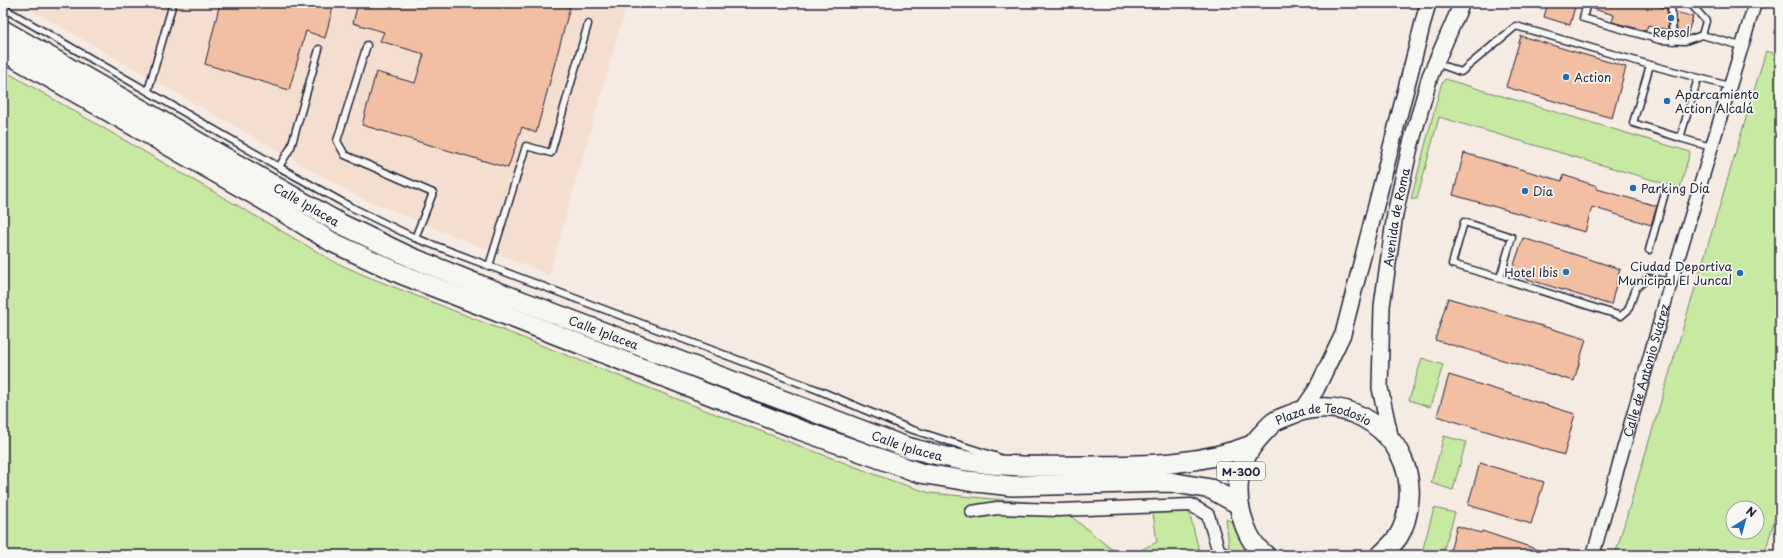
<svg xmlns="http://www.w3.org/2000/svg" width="1783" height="558" viewBox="0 0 1783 558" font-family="'Playpen Sans',sans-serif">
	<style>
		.built { fill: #f4decf }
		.green { fill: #c8e9a2; stroke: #75866e; fill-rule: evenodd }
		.building { fill: #f2bfa3; stroke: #22223b }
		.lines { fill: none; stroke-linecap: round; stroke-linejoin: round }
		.service-casing { stroke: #22223b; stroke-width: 9 }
		.minor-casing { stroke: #22223b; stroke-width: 15 }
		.tertiary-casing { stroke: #22223b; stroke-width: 18 }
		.primary-casing { stroke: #22223b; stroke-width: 22 }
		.service { stroke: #f6f6f2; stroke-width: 6 }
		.minor { stroke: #f6f6f2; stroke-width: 12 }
		.tertiary { stroke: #f6f6f2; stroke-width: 15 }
		.primary { stroke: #f6f6f2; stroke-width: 19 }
		.poi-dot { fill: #1f6fb2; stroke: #f6f6f2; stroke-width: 1.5 }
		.labels { text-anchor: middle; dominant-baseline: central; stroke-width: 3.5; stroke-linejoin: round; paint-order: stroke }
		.shield { fill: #f6f6f2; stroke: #626272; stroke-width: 1 }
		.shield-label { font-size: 11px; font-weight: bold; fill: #22223b }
		.poi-label { font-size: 12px; fill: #22223b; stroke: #f6f6f2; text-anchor: start }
		.street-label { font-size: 12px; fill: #22223b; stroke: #f6f6f2 }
	</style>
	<rect width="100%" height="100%" fill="#f5ebe2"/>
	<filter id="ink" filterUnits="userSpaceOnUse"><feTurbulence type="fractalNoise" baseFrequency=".025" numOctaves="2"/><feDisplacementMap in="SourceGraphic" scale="8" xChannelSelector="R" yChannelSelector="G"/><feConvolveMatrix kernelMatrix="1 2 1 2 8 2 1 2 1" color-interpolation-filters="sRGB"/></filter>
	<g filter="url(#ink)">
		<path class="built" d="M19,3H627L549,275L359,197Z"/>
		<g class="green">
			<path d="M1766,51L1780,55V502L1764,555H1615ZM1733,508H1757V532H1733Z"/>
			<path d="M3,70L335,262L366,276L710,412L890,480L930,493L1057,505L1110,548L1127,555H3Z"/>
			<path d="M1445,79L1690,152L1680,188L1439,117L1417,199H1411L1441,85Z"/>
			<path d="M1422,358L1443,365L1430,407L1409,400Z"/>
			<path d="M1444,436L1466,442L1453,490L1431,483Z"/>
			<path d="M1434,508L1455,513L1442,555H1432L1422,552Z"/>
			<path d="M1189,511L1199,551L1229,548L1226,519L1232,522L1249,555H1130L1157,542L1153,513Z"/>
		</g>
		<g class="building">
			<path d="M220,3H334L325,38L306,31L289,90L205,64Z"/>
			<path d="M358,3H556L570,7L536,133L522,127L508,168L362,125L376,72L415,83L424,54L380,41L384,32L353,23Z"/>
			<path d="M1548,3H1576L1570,25L1544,17Z"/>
			<path d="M1591,3H1655L1654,5L1667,9L1668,30L1648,25L1646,31L1612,22L1614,15L1590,8Z"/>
			<path d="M1676,12L1693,17L1687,35L1677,33Z"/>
			<path d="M1521,36L1626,67L1612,118L1506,87Z"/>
			<path d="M1464,153L1562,181L1563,175L1597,186V189L1657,206L1651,225L1592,207L1585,232L1453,195Z"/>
			<path d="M1523,238L1620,269L1611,305L1511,274Z"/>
			<path d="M1448,298L1586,339L1574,381L1435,340Z"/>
			<path d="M1449,375L1575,414L1564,455L1437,416Z"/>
			<path d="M1480,463L1544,482L1531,524L1468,505Z"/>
			<path d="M1457,526L1481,533L1482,531L1548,553V555H1483L1473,552L1472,555H1449Z"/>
		</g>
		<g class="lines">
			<defs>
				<g id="service">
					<path d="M1587,3L1583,18L1660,40L1685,41L1702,35"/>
					<path d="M1671,3L1673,41"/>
					<path d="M1690,3L1706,21L1702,35L1741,46"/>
					<path d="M3,8L279,167L351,207L415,238L818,390L910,429L998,457"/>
					<path d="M367,45L337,141L345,155L433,193L415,238"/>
					<path d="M1436,63L1461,72L1516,26L1650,65"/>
					<path d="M1698,78L1680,138L1633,123L1650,65L1729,86"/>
					<path d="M148,91L173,3"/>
					<path d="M1680,138L1711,147"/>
					<path d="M279,167L291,147L319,49"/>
					<path d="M1649,250L1665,193"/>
					<path d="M489,266L526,146L551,153L588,24"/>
					<path d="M1500,278L1452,264L1464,222L1512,237L1500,278L1621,316L1628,310L1636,288L1648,278L1671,282"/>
				</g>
				<g id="minor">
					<path d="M972,512L997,508L1059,510L1191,505L1208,515L1218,549L1224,555"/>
					<path id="s1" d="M1593,555L1671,282L1755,3"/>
				</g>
				<g id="tertiary">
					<path d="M1303,409L1316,390L1343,334L1428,3"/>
					<path id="s2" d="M1391,440L1380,388L1382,306L1395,214L1410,147L1430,76L1462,3"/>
				</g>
				<g id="primary">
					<path id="s3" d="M3,30L341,224L408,256L482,286L906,447C926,452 947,458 968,461C1007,468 1047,466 1087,466C1143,465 1198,466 1252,445"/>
					<path d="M3,51L262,199L332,242L401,274L800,430L920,473L968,481L1012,486L1170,482L1211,489L1238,504"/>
					<path id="s4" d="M1265,555C1247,542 1238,511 1238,490C1238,469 1247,450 1261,435C1265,431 1269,426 1274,422C1278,419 1285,417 1290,415C1348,389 1414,436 1409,499C1408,512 1405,526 1398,537C1394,543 1387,549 1381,555"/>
				</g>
			</defs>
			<use href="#service" class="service-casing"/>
			<use href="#minor" class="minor-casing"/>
			<use href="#tertiary" class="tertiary-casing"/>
			<use href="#primary" class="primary-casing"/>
			<use href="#service" class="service"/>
			<use href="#minor" class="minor"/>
			<use href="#tertiary" class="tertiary"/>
			<use href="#primary" class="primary"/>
		</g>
	</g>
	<g class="poi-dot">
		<circle cx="1671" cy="18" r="4"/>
		<circle cx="1566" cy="77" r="4"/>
		<circle cx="1667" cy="101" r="4"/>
		<circle cx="1633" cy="188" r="4"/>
		<circle cx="1525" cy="191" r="4"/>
		<circle cx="1566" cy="272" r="4"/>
		<circle cx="1740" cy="273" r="4"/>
	</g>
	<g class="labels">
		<rect class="shield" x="1217" y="462" width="48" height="18" rx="3"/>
		<g class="shield-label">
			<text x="1241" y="471">M-300</text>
		</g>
		<g class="poi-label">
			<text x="1671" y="32" text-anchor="middle">Repsol</text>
			<text x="1574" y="77">Action</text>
			<text x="1675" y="94">Aparcamiento<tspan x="1675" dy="14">Action Alcalá</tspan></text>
			<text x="1641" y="188">Parking Día</text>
			<text x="1533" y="191">Dia</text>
			<text x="1732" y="266" text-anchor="end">Ciudad Deportiva<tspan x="1732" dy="14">Municipal El Juncal</tspan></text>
			<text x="1558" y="272" text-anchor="end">Hotel Ibis</text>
		</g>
		<g class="street-label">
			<text stroke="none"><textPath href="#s3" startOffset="350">Calle Iplacea</textPath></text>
			<text stroke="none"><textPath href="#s2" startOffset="225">Avenida de Roma</textPath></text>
			<text stroke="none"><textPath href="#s3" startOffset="674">Calle Iplacea</textPath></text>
			<text stroke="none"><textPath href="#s1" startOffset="192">Calle de Antonio Suárez</textPath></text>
			<text stroke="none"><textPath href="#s4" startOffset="204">Plaza de Teodosio</textPath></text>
			<text stroke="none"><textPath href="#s3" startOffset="998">Calle Iplacea</textPath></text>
		</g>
	</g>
	<rect width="1783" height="558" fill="none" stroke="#f6f6f2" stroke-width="16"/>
	<rect x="8" y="8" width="1767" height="542" fill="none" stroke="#22223b" stroke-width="1.5" filter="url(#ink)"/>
	<g transform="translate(1745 520) rotate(37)"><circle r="19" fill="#f6f6f2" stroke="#a1a1a9"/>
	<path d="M0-3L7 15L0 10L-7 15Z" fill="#1f6fb2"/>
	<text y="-6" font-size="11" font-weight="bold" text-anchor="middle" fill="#22223b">N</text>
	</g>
</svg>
